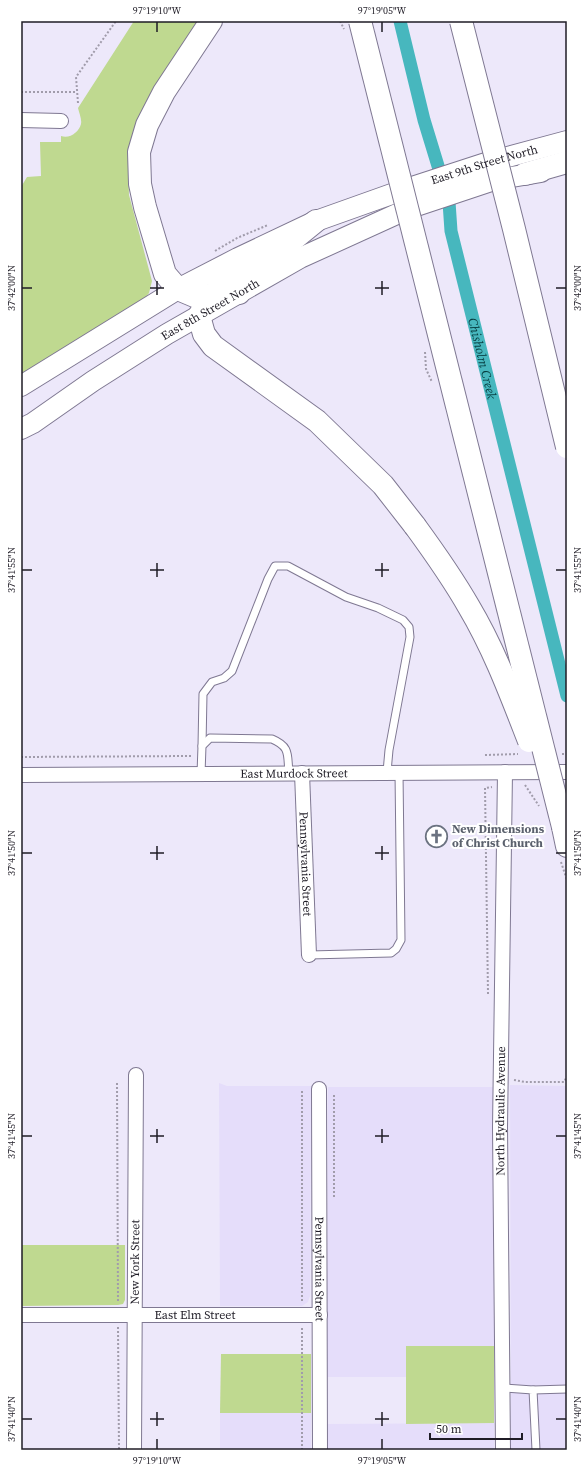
<svg xmlns="http://www.w3.org/2000/svg" width="588" height="1471" viewBox="0 0 588 1471" font-family="'Source Serif 4',serif">
	<style>
		.built { fill: #e5ddfa }
		.grass { fill: #bfd990 }
		.lines { fill: none; stroke-linecap: round; stroke-linejoin: round }
		.canal { stroke: #47b7be; stroke-width: 13 }
		.lane-casing { stroke: #7f7892; stroke-width: 9 }
		.street-casing { stroke: #7f7892; stroke-width: 16 }
		.secondary-casing { stroke: #7f7892; stroke-width: 22 }
		.highway-casing { stroke: #7f7892; stroke-width: 24 }
		.path { stroke: #a19cab; stroke-width: 2; stroke-dasharray: 2 2; stroke-linecap: butt }
		.lane { stroke: #fff; stroke-width: 7 }
		.street { stroke: #fff; stroke-width: 14 }
		.secondary { stroke: #fff; stroke-width: 20 }
		.highway { stroke: #fff; stroke-width: 22 }
		.highway-bridge-casing { stroke: #7f7892; stroke-width: 24; stroke-linecap: butt }
		.highway-bridge { stroke: #fff; stroke-width: 22 }
		.ticks { fill: none; stroke: #1f1c26; stroke-width: 1.5 }
		.labels { text-anchor: middle; dominant-baseline: central; stroke-width: 4; stroke-linejoin: round; paint-order: stroke }
		.street-label { font-size: 12px; fill: #1f1c26; stroke: #fff }
		.worship-label { font-size: 12px; font-weight: bold; fill: #5b616d; stroke: #fff; text-anchor: start }
		.water-label { font-size: 13px; font-style: italic; fill: #073d40; stroke: #fff }
		.neatline { fill: none; stroke: #1f1c26; stroke-width: 1.5 }
		.ticks-label { font-size: 10px; text-anchor: middle; fill: #1f1c26 }
	</style>
	<rect width="100%" height="100%" fill="#ede8fa"/>
	<g class="built">
		<path d="M219,1083L227,1086H311L310,1296L308,1302L302,1306H220Z"/>
		<path d="M510,1085L567,1086V1450H511Z"/>
		<path d="M328,1087H493L494,1346H406V1377H327Z"/>
		<rect x="220" y="1413" width="91" height="37"/>
		<path d="M494,1423V1450H327V1424Z"/>
	</g>
	<g class="grass">
		<path d="M134,21H202L132,141L128,168L129,195L152,281L149,293L143,301L21,374V187L27,177L41,176L40,142H61V136C70,139 79,132 81,124C82,119 79,113 78,108Z"/>
		<path d="M21,1245H125V1300L123,1304L118,1305L21,1306Z"/>
		<path d="M406,1346H494V1423L406,1424Z"/>
		<path d="M221,1354H311V1413H220Z"/>
	</g>
	<g class="lines">
		<path class="canal" id="s1" d="M400,21L424,120L449,202L451,231L567,696"/>
		<defs>
			<g id="lane">
				<path d="M202,746L203,694L212,682L224,678L232,671L268,579L275,566H288L346,597L378,608L403,620L409,627L410,637L389,750L387,772"/>
				<path d="M201,774L202,746L210,738L272,739C291,747 287,755 289,773"/>
				<path d="M309,955L391,953L396,949L401,940L399,772"/>
				<path d="M503,1388L533,1390L536,1450"/>
				<path d="M533,1390L567,1389"/>
			</g>
			<g id="street">
				<path d="M21,120L61,121"/>
				<path id="s2" d="M302,773L309,955"/>
				<path id="s3" d="M21,775L567,772"/>
				<path id="s4" d="M319,1089L320,1450"/>
				<path id="s5" d="M21,1315H320"/>
				<path id="s6" d="M134,1450L136,1075"/>
				<path id="s7" d="M503,1450L500,1127L505,772"/>
			</g>
			<g id="secondary">
				<path id="s8" d="M21,386L178,289L238,258L316,221L403,190L489,162L567,141"/>
				<path id="s9" d="M21,429L33,423L93,381L167,334L300,258L410,208L494,180L541,172"/>
			</g>
			<g id="highway">
				<path d="M211,21L164,92L147,125L139,152L140,184L145,207L165,274L178,289L197,297L239,293"/>
				<path d="M525,174L567,162"/>
				<path d="M316,221L284,247L247,268L225,284L210,297L199,316L204,334L213,346L317,421L383,485L415,526"/>
				<path d="M563,827L567,846"/>
			</g>
		</defs>
		<use href="#lane" class="lane-casing"/>
		<use href="#street" class="street-casing"/>
		<use href="#secondary" class="secondary-casing"/>
		<use href="#highway" class="highway-casing"/>
		<g class="path">
			<path d="M340,21L344,29"/>
			<path d="M21,92H77"/>
			<path d="M78,103L76,77L116,21"/>
			<path d="M215,251L237,238L268,225"/>
			<path d="M425,352L426,369L432,382"/>
			<path d="M562,754H567"/>
			<path d="M485,755L518,754"/>
			<path d="M21,757L192,756"/>
			<path d="M525,785L539,806"/>
			<path d="M561,862L567,880"/>
			<path d="M488,994L485,788L492,787"/>
			<path d="M514,1080L525,1082H564L567,1076"/>
			<path d="M117,1083L118,1303"/>
			<path d="M302,1091V1303"/>
			<path d="M334,1197V1093"/>
			<path d="M118,1327L119,1450"/>
			<path d="M302,1328V1450"/>
		</g>
		<use href="#lane" class="lane"/>
		<use href="#street" class="street"/>
		<use href="#secondary" class="secondary"/>
		<use href="#highway" class="highway"/>
		<defs>
			<g id="highway-bridge">
				<path d="M360,21L563,827"/>
				<path d="M461,21L514,229L567,447"/>
				<path d="M415,526C434,552 453,579 469,607C494,649 511,695 529,741"/>
			</g>
		</defs>
		<use href="#highway-bridge" class="highway-bridge-casing"/>
		<use href="#highway-bridge" class="highway-bridge"/>
	</g>
	<path class="ticks" d="M157,22V32M382,22V32M157,281V295M382,281V295M22,288H32M150,288H164M375,288H389M556,288H566M157,563V577M382,563V577M22,570H32M150,570H164M375,570H389M556,570H566M157,846V860M382,846V860M22,853H32M150,853H164M375,853H389M556,853H566M157,1129V1143M382,1129V1143M22,1136H32M150,1136H164M375,1136H389M556,1136H566M157,1412V1426M382,1412V1426M22,1419H32M150,1419H164M375,1419H389M556,1419H566M157,1439V1449M382,1439V1449"/>
	<defs>
		<symbol id="church-ring" viewBox="-11 -11 22 22"><circle r="9.5" fill="#fff" stroke="#6b7280" stroke-width="1.5"/><path d="M-1.2-6h2.4v3.5h3.3v2.4h-3.3V6h-2.4V-.1h-3.3v-2.4h3.3Z" fill="#6b7280"/></symbol>
	</defs>
	<g fill-rule="evenodd">
		<use href="#church-ring" x="424" y="824" width="25" height="25"/>
	</g>
	<g class="labels">
		<g class="street-label">
			<text stroke="none"><textPath href="#s8" startOffset="516">East 9th Street North</textPath></text>
			<text stroke="none"><textPath href="#s9" startOffset="224">East 8th Street North</textPath></text>
			<text stroke="none"><textPath href="#s3" startOffset="273">East Murdock Street</textPath></text>
			<text stroke="none"><textPath href="#s2" startOffset="91">Pennsylvania Street</textPath></text>
			<text stroke="none"><textPath href="#s7" startOffset="339">North Hydraulic Avenue</textPath></text>
			<text stroke="none"><textPath href="#s6" startOffset="188">New York Street</textPath></text>
			<text stroke="none"><textPath href="#s4" startOffset="180">Pennsylvania Street</textPath></text>
			<text stroke="none"><textPath href="#s5" startOffset="174">East Elm Street</textPath></text>
		</g>
		<g class="worship-label">
			<text x="452" y="829">New Dimensions<tspan x="452" dy="14">of Christ Church</tspan></text>
		</g>
		<g class="water-label">
			<text stroke="none"><textPath href="#s1" startOffset="348">Chisholm Creek</textPath></text>
		</g>
	</g>
	<rect width="588" height="1471" fill="none" stroke="#ffffff" stroke-width="44"/>
	<path d="M430 1433v6h92v-6" fill="none" stroke="#1f1c26" stroke-width="2"/>
	<text x="436" y="1433" font-size="12" fill="#1f1c26" stroke="#ffffff" stroke-width="3" paint-order="stroke">50 m</text>
	<rect x="22" y="22" width="544" height="1427" class="neatline"/>
	<g class="ticks-label">
		<text x="157" y="14">97°19'10"W</text>
		<text x="382" y="14">97°19'05"W</text>
		<text transform="translate(11 288) rotate(-90)" y="4">37°42'00"N</text>
		<text transform="translate(577 288) rotate(-90)" y="4">37°42'00"N</text>
		<text transform="translate(11 570) rotate(-90)" y="4">37°41'55"N</text>
		<text transform="translate(577 570) rotate(-90)" y="4">37°41'55"N</text>
		<text transform="translate(11 853) rotate(-90)" y="4">37°41'50"N</text>
		<text transform="translate(577 853) rotate(-90)" y="4">37°41'50"N</text>
		<text transform="translate(11 1136) rotate(-90)" y="4">37°41'45"N</text>
		<text transform="translate(577 1136) rotate(-90)" y="4">37°41'45"N</text>
		<text transform="translate(11 1419) rotate(-90)" y="4">37°41'40"N</text>
		<text transform="translate(577 1419) rotate(-90)" y="4">37°41'40"N</text>
		<text x="157" y="1464">97°19'10"W</text>
		<text x="382" y="1464">97°19'05"W</text>
	</g>
</svg>
